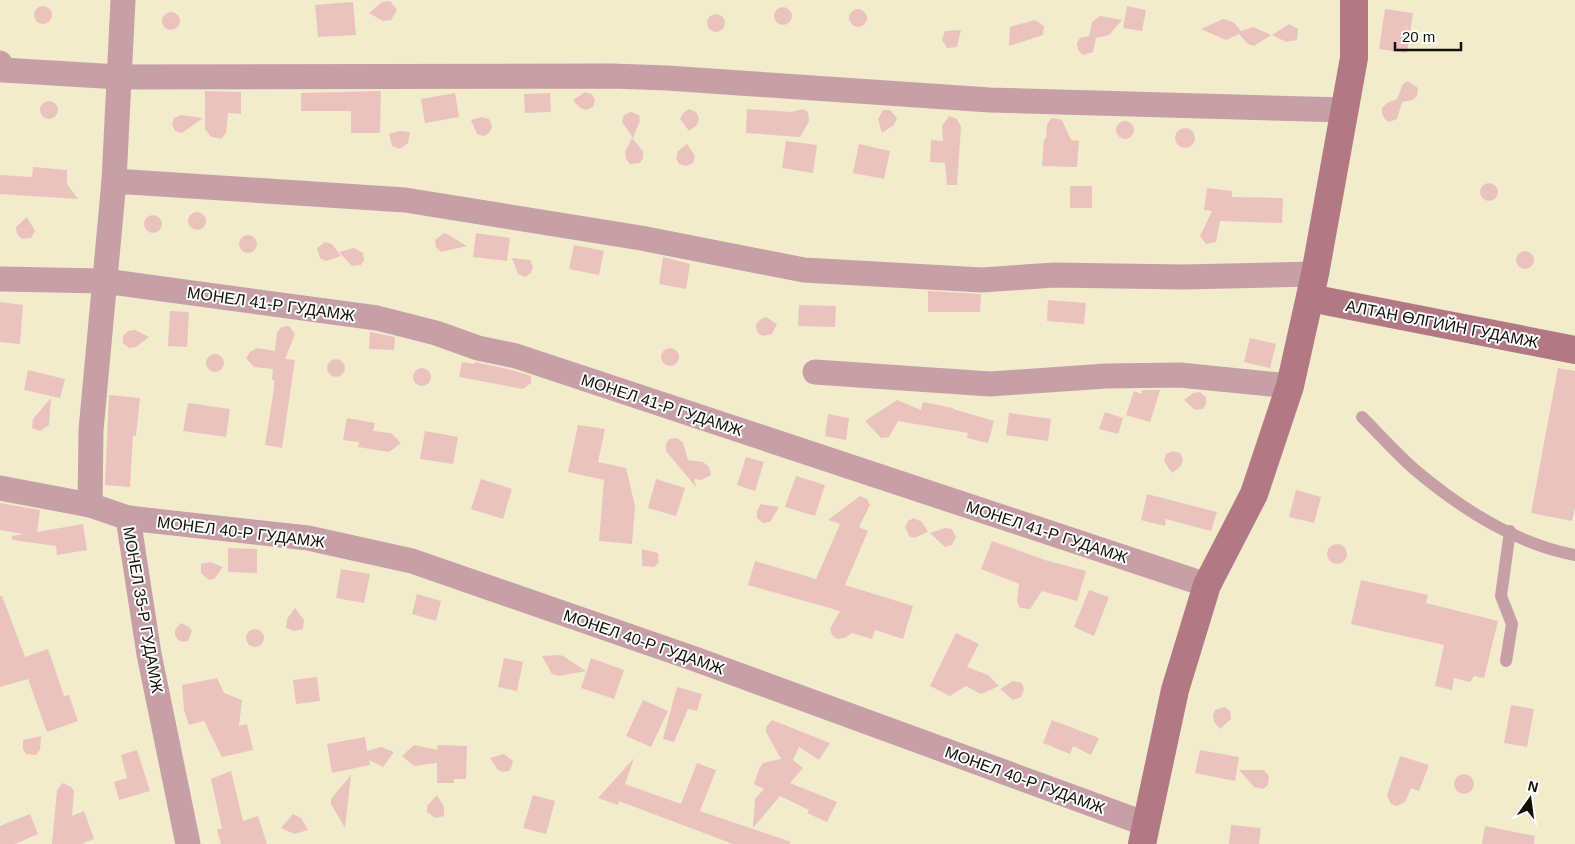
<svg xmlns="http://www.w3.org/2000/svg" width="1575" height="844" viewBox="0 0 1575 844" font-family="Arial,sans-serif">
	<style>
		.building { fill: #eac3be }
		.lines { fill: none; stroke-linecap: round; stroke-linejoin: round }
		.lane { stroke: #c69fa7; stroke-width: 12 }
		.street { stroke: #c69fa7; stroke-width: 25 }
		.secondary { stroke: #b27985; stroke-width: 28 }
		.labels { text-anchor: middle; dominant-baseline: central; stroke-width: 4; stroke-linejoin: round; paint-order: stroke }
		.street-label { font-size: 16px; fill: #121006; stroke: #fff }
	</style>
	<rect width="100%" height="100%" fill="#f2eccd"/>
	<g class="building">
		<path d="M390,1L397,10L391,20L383,21L369,13L382,2Z"/>
		<path d="M353,2L356,35L318,37L315,5Z"/>
		<circle cx="43" cy="15" r="9"/>
		<path d="M1127,6L1146,10L1142,31L1123,28Z"/>
		<circle cx="783" cy="16" r="9"/>
		<circle cx="858" cy="18" r="9"/>
		<path d="M1385,9L1413,13L1407,53L1379,49Z"/>
		<circle cx="171" cy="21" r="9"/>
		<circle cx="716" cy="23" r="9"/>
		<path d="M1100,16L1122,20L1109,35L1096,38L1093,52L1083,55L1078,50L1077,43L1080,38L1089,36L1092,22Z"/>
		<path d="M1223,19L1233,22L1241,31L1253,27L1271,35L1254,46L1248,44L1239,34L1226,40L1201,29Z"/>
		<path d="M1035,20L1044,26L1043,35L1009,46L1010,27Z"/>
		<path d="M1289,24L1298,29L1297,40L1286,42L1272,35Z"/>
		<path d="M961,30L957,47L947,48L942,40L945,31Z"/>
		<path d="M1408,81L1418,88L1417,96L1413,100L1402,102L1397,119L1389,122L1385,119L1382,114V108L1387,103L1397,99L1403,84Z"/>
		<path d="M205,91L241,92V114L228,113L226,133L221,139L211,137L205,129Z"/>
		<path d="M381,91L380,133H351V111H301V93Z"/>
		<path d="M585,92L592,94L595,100L593,107L586,110L580,108L573,100Z"/>
		<path d="M455,93L459,117L425,123L421,99Z"/>
		<path d="M550,93L551,112L525,113L524,94Z"/>
		<circle cx="49" cy="110" r="9"/>
		<path d="M689,109L696,112L699,118L697,125L689,131L680,119L683,113Z"/>
		<path d="M747,109L792,112L803,109L808,112L809,121L800,137L746,133Z"/>
		<path d="M883,110H890L897,118L894,125L882,133L878,119Z"/>
		<path d="M631,112L639,115L640,121L633,138L622,122L624,115Z"/>
		<path d="M181,115L203,118L182,133L175,131L172,125L174,118Z"/>
		<path d="M949,116L957,119L961,127L957,185H947L945,163L930,162L931,140L943,141L942,126Z"/>
		<path d="M482,117L489,119L492,126L490,132L484,136L477,134L471,120Z"/>
		<path d="M1052,118L1062,120L1071,140L1079,141L1077,167L1042,166L1044,139H1046L1047,124Z"/>
		<circle cx="1125" cy="130" r="9"/>
		<circle cx="1185" cy="138" r="10"/>
		<path d="M399,131L410,132L408,143L400,149L392,146L389,134Z"/>
		<path d="M632,138L643,151V158L640,163L630,164L626,159L625,152Z"/>
		<path d="M786,141L817,145L813,173L782,168Z"/>
		<path d="M687,144L695,156L693,163L686,166L679,164L676,158L678,151Z"/>
		<path d="M859,144L890,151L884,179L853,173Z"/>
		<path d="M33,167L67,170V184L78,199L0,194V175L32,177Z"/>
		<circle cx="1489" cy="192" r="9"/>
		<rect x="1070" y="186" width="22" height="22"/>
		<path d="M1207,188L1232,191V197L1283,198L1282,223L1220,221L1216,242L1206,244L1200,236L1212,211L1204,210Z"/>
		<circle cx="197" cy="221" r="9"/>
		<circle cx="153" cy="224" r="9"/>
		<path d="M27,217L35,231L31,238L22,239L17,234L16,227Z"/>
		<path d="M444,233L447,234L467,246L441,252L436,247L435,240Z"/>
		<path d="M476,233L510,238L507,261L473,257Z"/>
		<circle cx="248" cy="244" r="9"/>
		<path d="M325,242L332,244L341,256L326,261L320,258L317,248Z"/>
		<path d="M574,245L604,251L599,275L569,269Z"/>
		<path d="M354,248L363,253L364,260L361,265L352,266L339,252Z"/>
		<circle cx="1525" cy="260" r="9"/>
		<path d="M663,257L690,264L686,289L659,284Z"/>
		<path d="M512,258L530,260L533,267L531,273L525,277L518,274Z"/>
		<path d="M928,291L981,294L980,312H928Z"/>
		<path d="M1048,300L1086,303L1084,324L1047,321Z"/>
		<path d="M0,302L23,305L20,344L0,342Z"/>
		<path d="M799,305L836,306L835,327L798,326Z"/>
		<path d="M170,311L189,312L187,347L168,346Z"/>
		<path d="M766,317L777,324L772,334L762,336L757,332L756,324L761,319Z"/>
		<path d="M289,326L295,334L285,359L295,360L282,448L265,445L274,388V380H272L273,369L254,367L246,358L250,352L257,348L275,351L277,332L282,327Z"/>
		<path d="M135,330L149,337L136,347L129,348L123,343V336L128,331Z"/>
		<path d="M370,332L395,337L394,350L369,349Z"/>
		<path d="M1250,338L1276,344L1270,368L1244,362Z"/>
		<circle cx="670" cy="357" r="9"/>
		<circle cx="215" cy="363" r="9"/>
		<circle cx="336" cy="368" r="9"/>
		<path d="M462,362L475,364V362L512,370L531,376V383L523,389L459,377Z"/>
		<circle cx="422" cy="377" r="9"/>
		<path d="M1558,368L1575,371V507L1572,521L1531,513Z"/>
		<path d="M28,370L65,379L60,398L24,390Z"/>
		<path d="M1142,390H1160L1150,422L1126,415L1134,391L1141,394Z"/>
		<path d="M1200,392L1206,397V404L1203,409L1195,410L1184,400L1193,393Z"/>
		<path d="M109,395L140,398L136,436H133L130,487L105,485Z"/>
		<path d="M51,398L49,425L40,431L32,428L33,419Z"/>
		<path d="M897,400L921,410L923,402L953,408V409L994,421L988,443L967,438L968,433L898,421L889,437L881,438L865,421Z"/>
		<path d="M188,403L230,409L226,437L183,431Z"/>
		<path d="M1105,412L1123,418L1118,434L1099,429Z"/>
		<path d="M1009,413L1051,419L1048,441L1006,435Z"/>
		<path d="M828,414L849,418L846,440L825,436Z"/>
		<path d="M347,418L375,423L373,431L391,433L401,443L389,452L358,447L359,442L343,440Z"/>
		<path d="M578,425L605,429L598,462L626,468L635,506L632,544L599,541L604,480L568,472Z"/>
		<path d="M425,431L458,437L453,464L420,459Z"/>
		<path d="M677,438L683,443L688,460L703,462L709,467L711,475L701,480L694,479L696,487L666,451V444L669,439Z"/>
		<path d="M1173,451L1180,453L1183,459L1181,466L1172,473L1164,461L1166,454Z"/>
		<path d="M746,457L764,462L755,491L737,485Z"/>
		<path d="M796,476L825,485L815,516L785,507Z"/>
		<path d="M481,479L512,489L503,519L471,509Z"/>
		<path d="M656,479L685,488L676,516L648,508Z"/>
		<path d="M1296,490L1321,497L1314,523L1289,517Z"/>
		<path d="M1147,494L1217,512L1211,531L1166,519L1165,526L1141,520Z"/>
		<path d="M860,496L867,499L870,505L859,527L868,531L845,585L913,606L903,639L875,630L872,639L852,633L844,638L837,639L832,635L830,629L840,611L748,585L755,561L816,579L840,524L828,520Z"/>
		<path d="M0,503L40,510L37,532L83,524L87,550L57,555L56,546L12,540V536L24,534L0,530Z"/>
		<path d="M761,504L779,507L770,522L763,523L757,518V511Z"/>
		<path d="M914,518L922,522L928,532L914,538L909,536L905,527L908,521Z"/>
		<path d="M945,528L952,529L956,537L952,545L945,547L930,533Z"/>
		<path d="M992,541L1045,560L1086,571L1077,601L1042,591L1030,609L1020,608L1017,602L1019,584L981,569Z"/>
		<circle cx="1337" cy="554" r="10"/>
		<path d="M228,548L257,549V573L228,572Z"/>
		<path d="M642,549L658,553L659,562L654,567L642,566Z"/>
		<path d="M210,562L223,567L214,579L209,580L201,573V564Z"/>
		<path d="M341,569L370,574L364,603L336,598Z"/>
		<path d="M1361,580L1428,595L1426,603L1498,621L1484,678L1474,676L1470,682L1454,678L1452,690L1435,686L1444,645L1351,624Z"/>
		<path d="M1089,590L1109,597L1094,636L1074,627Z"/>
		<path d="M417,594L441,601L436,621L412,614Z"/>
		<path d="M0,596H2L25,657L48,649L64,696L69,695L78,721L47,732L28,679L0,687Z"/>
		<path d="M295,608L304,620L303,629L294,631L286,628L287,619Z"/>
		<path d="M181,623L189,627L192,631L188,641L183,642L178,640L175,635V630Z"/>
		<circle cx="255" cy="638" r="9"/>
		<path d="M956,633L979,644L967,667L988,675L999,686L981,694L966,686L950,696L930,686Z"/>
		<path d="M560,655L563,656L586,671L559,676L552,674L542,656Z"/>
		<path d="M504,658L523,662L517,691L498,687Z"/>
		<path d="M591,658L624,670L614,699L581,688Z"/>
		<path d="M317,677L320,701L296,704L293,680Z"/>
		<path d="M217,678L224,693L242,700L239,726L247,724L253,750L222,757L204,721L189,725L184,710L182,685Z"/>
		<path d="M1013,681L1022,683L1024,690L1021,697L1013,700L1000,689Z"/>
		<path d="M677,687L702,694L697,711L688,709L674,742L663,739Z"/>
		<path d="M643,700L668,711L651,747L626,736Z"/>
		<path d="M1511,705L1534,709L1527,747L1504,743Z"/>
		<path d="M1225,707L1230,711L1231,719L1220,729L1214,722L1213,716L1215,710Z"/>
		<path d="M772,720L830,743L819,760L799,747L793,760L803,768L790,783L837,802L827,822L807,813L809,810L780,796L753,828L755,799L764,789L754,784L760,767L763,763L781,759L766,732V727Z"/>
		<path d="M1052,720L1099,738L1091,755L1073,746L1070,754L1043,743Z"/>
		<path d="M41,736L40,750L36,755L26,754L23,749V740Z"/>
		<path d="M365,737L367,751L381,747L394,752L383,767L369,760L370,765L332,773L327,744Z"/>
		<path d="M414,745L437,750L438,745L467,746L466,779H454V783H437V763L414,766L402,756Z"/>
		<path d="M137,750L150,791L119,800L114,782L127,778L121,755Z"/>
		<path d="M1200,750L1239,757L1235,781L1195,773Z"/>
		<path d="M504,754L513,761L512,766L509,771L503,772L498,770L490,758Z"/>
		<path d="M1400,756L1429,765L1419,791L1411,788L1405,802L1397,806L1391,804L1387,796Z"/>
		<path d="M634,758L625,784L681,804L697,763L716,770L700,811L791,842L790,844H733L619,801L618,805L598,798Z"/>
		<path d="M1239,770H1264L1269,776L1268,785L1263,789L1254,787Z"/>
		<path d="M231,771L243,821L258,816L267,844H221L217,830L222,828L211,779Z"/>
		<circle cx="1464" cy="784" r="10"/>
		<path d="M351,775L345,828L331,804V799Z"/>
		<path d="M63,783L71,787L74,791L72,816L84,811L94,839L81,844H52L57,790Z"/>
		<path d="M437,795L444,807V816L435,818L427,812V806Z"/>
		<path d="M533,795L555,801L546,834L523,828Z"/>
		<path d="M30,814L38,834L15,844H0V826Z"/>
		<path d="M293,814L301,818L308,830L294,834L281,828Z"/>
		<path d="M1231,825L1261,828L1259,844H1229Z"/>
		<path d="M1485,826L1535,836L1534,844H1482Z"/>
	</g>
	<g class="lines">
		<g class="lane">
			<path d="M1362,417C1379,434 1396,453 1414,469C1460,508 1516,544 1575,555"/>
			<path d="M1506,661L1512,624L1501,596L1510,531"/>
		</g>
		<g class="street">
			<path d="M0,63L3,70L119,77L612,76L667,78L990,100L1345,110"/>
			<path d="M114,181L123,0"/>
			<path d="M0,279L104,281L377,318L436,333L478,348L516,356L1207,585"/>
			<path d="M815,372L990,384L1106,376L1180,375L1290,386"/>
			<path d="M0,488L90,505"/>
			<path d="M128,518L308,538L412,561L695,659L1146,824"/>
			<path d="M188,844L149,654L128,518L90,505L91,430L114,181L405,200L641,238L804,270L982,280L1054,275L1184,277L1315,274"/>
		</g>
		<g class="secondary">
			<path d="M1310,298L1575,350"/>
			<path d="M1142,844L1175,690L1207,585L1254,494L1290,386L1315,274L1354,58V0"/>
		</g>
	</g>
	<g class="labels">
		<g class="street-label">
			<text transform="translate(271 304) rotate(8)">МОНЕЛ 41-Р ГУДАМЖ</text>
			<text transform="translate(1442 324) rotate(11)">АЛТАН ӨЛГИЙН ГУДАМЖ</text>
			<text transform="translate(662 405) rotate(18)">МОНЕЛ 41-Р ГУДАМЖ</text>
			<text transform="translate(241 532) rotate(7)">МОНЕЛ 40-Р ГУДАМЖ</text>
			<text transform="translate(1047 532) rotate(18)">МОНЕЛ 41-Р ГУДАМЖ</text>
			<text transform="translate(143 610) rotate(80)">МОНЕЛ 35-Р ГУДАМЖ</text>
			<text transform="translate(644 642) rotate(19)">МОНЕЛ 40-Р ГУДАМЖ</text>
			<text transform="translate(1025 780) rotate(20)">МОНЕЛ 40-Р ГУДАМЖ</text>
		</g>
	</g>
	<g transform="translate(1530 799) rotate(14)" stroke="#ffffff" stroke-width="4" paint-order="stroke">
	<path d="M0-4L9 19L0 12L-9 19Z" fill="#121006"/>
	<text y="-8" font-size="14" font-weight="bold" text-anchor="middle" fill="#121006">N</text>
	</g>
	<path d="M1395 42v8h66v-8" fill="none" stroke="#121006" stroke-width="2.5"/>
	<text x="1402" y="42" font-size="15" fill="#121006" stroke="#ffffff" stroke-width="4" paint-order="stroke">20 m</text>
</svg>
